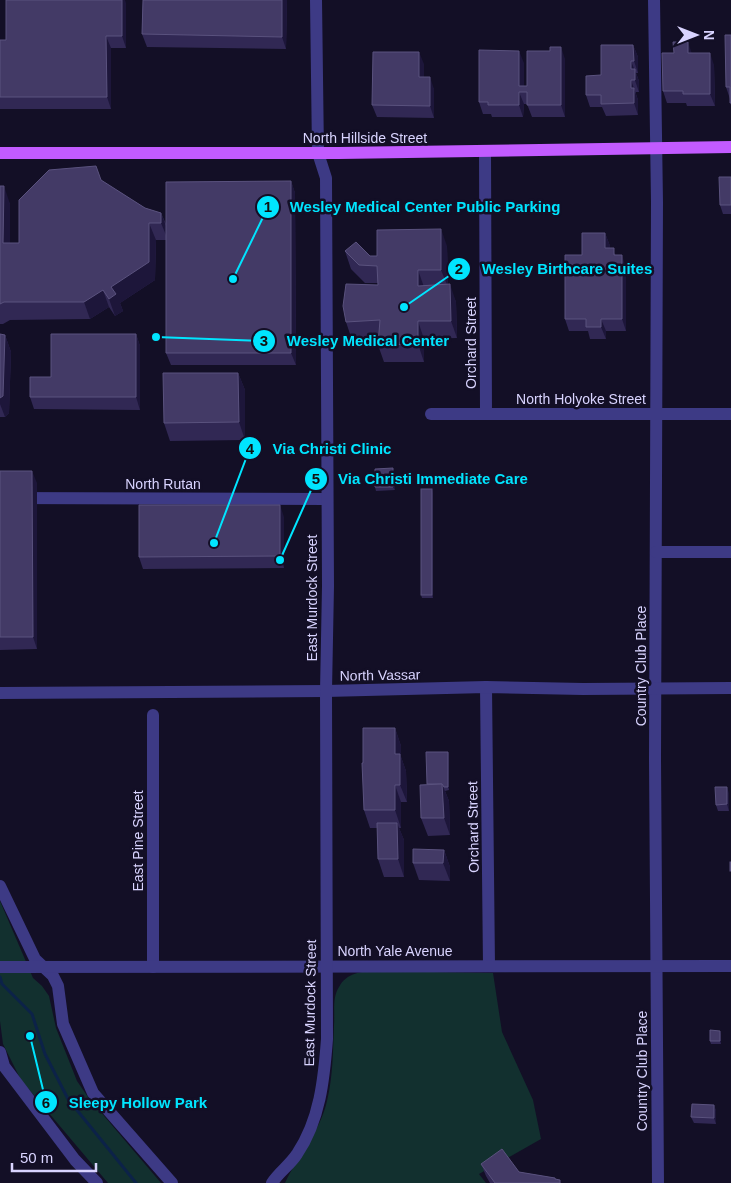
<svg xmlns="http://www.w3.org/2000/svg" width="731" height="1183" viewBox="0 0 731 1183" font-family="Helvetica,sans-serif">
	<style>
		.green { fill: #12302f }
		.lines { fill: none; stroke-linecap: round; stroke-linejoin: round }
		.stream { stroke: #0c2248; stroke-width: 3 }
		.minor { stroke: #3d3a85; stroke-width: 12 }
		.major { stroke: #c25bff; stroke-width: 12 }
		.wall { fill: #312854 }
		.shaded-wall { fill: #1d163a }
		.building { fill: #433a66; stroke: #5a527e }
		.labels { text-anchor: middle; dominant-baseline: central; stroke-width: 5; stroke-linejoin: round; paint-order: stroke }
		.street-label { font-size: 14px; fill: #d9d4ff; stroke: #130f26 }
		.leader { fill: none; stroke: #00e5ff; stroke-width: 2 }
		.callout-dot { fill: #00e5ff; stroke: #130f26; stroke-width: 2 }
		.mark-label { font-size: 15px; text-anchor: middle; font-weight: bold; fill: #111 }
		.callout-label { font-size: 15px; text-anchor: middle; font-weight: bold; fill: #00e5ff; stroke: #130f26; stroke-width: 5; stroke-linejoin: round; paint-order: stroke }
	</style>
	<rect width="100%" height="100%" fill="#130f26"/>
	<g class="green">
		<path d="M0,901L33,978L42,986L49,996L56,1028L77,1081L88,1097L161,1183H108L21,1080L3,1044L0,1021Z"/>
		<path d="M372,971L493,973L502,1032L533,1100L541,1139L479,1174L486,1183H285C298,1155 320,1132 327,1101C333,1077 333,1050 334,1025C335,1012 332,998 339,987C346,974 358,972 372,971Z"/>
	</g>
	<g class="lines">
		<path class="stream" d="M0,977L2,984L32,1014L45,1054L68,1099L136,1183"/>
		<g class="minor">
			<path d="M654,0L657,202L655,759L658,1183"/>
			<path d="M485,152L486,413"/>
			<path d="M431,414H731"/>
			<path d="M0,498L327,499"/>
			<path d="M656,552H731"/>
			<path d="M486,687L489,966"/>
			<path d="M0,693L326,691L486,687L583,689L731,688"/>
			<path d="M153,715V967"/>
			<path d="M0,886L35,959L53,976L58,986L63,1024L93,1093L172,1183"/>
			<path d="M0,967L731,966"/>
			<path d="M0,1052L4,1066L75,1160L97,1183"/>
			<path d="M272,1183C278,1173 290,1165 297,1154C320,1120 324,1079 327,1039L326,691L328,586L326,178L318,153L316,0"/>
		</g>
		<path class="major" d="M0,153H339L731,147"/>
	</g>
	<g class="wall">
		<path d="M143,0H287L286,49L147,47L142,34Z"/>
		<path d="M126,3V48H111V109H0V40H6Z"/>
		<path d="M731,35V106L730,99L726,87Z"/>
		<path d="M633,45L638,57V73H636L639,81V92H636V94L638,100V115L606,116L602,107H590L586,95L601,75Z"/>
		<path d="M550,51L565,59V117H532L527,104H524L523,117H492L491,114H483L479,102L524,63V86H527Z"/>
		<path d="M692,53L714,65L715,106H687L686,103H667L663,91Z"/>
		<path d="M424,64V77L434,89V118L377,117L372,105Z"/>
		<path d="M731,177V214H723L720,205Z"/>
		<path d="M101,180L145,208L161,213L166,224L291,181L295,193L296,365H171L166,353V240H156L155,280L120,303L123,311L115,316L109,307L90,319L10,320L3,324H0V186L10,204V243H19Z"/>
		<path d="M605,233L610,246V248L626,268V331H606V339H590L588,331H569L565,319L582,255Z"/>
		<path d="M447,246L448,284L456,302L457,338L424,339V362H384L378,345L379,338L352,340L346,322L378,285V283H365L351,269L345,251L370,256H377Z"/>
		<path d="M0,334L5,335L11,352L9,413L5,417H0Z"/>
		<path d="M136,334L140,346V410L34,409L30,397L51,377Z"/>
		<path d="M238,373L245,390V440L170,441L164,423Z"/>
		<path d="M0,471L37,483V649L0,650Z"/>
		<path d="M394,472L395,490L376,491L375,487Z"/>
		<path d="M433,493V598H422L421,595Z"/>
		<path d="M284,517V568L143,569L139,557Z"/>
		<path d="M395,728L401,746V757L406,771L407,802H401V828H399L404,840V877H384L378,859L377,828H370L364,810L363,763Z"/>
		<path d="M448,752L449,755V790L445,791L449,801L450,835L428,836L421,818L427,784Z"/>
		<path d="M729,793V811H718L716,805Z"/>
		<path d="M444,850L450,867V881L419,880L413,863Z"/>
		<path d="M721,1034V1044H711L710,1041Z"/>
		<path d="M714,1105L716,1111V1124L694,1123L691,1117Z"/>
		<path d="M481,1164L519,1172L555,1178L556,1179L561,1183H490L486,1176Z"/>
	</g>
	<g class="shaded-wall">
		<path d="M122,0H125L126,3V48L122,36Z"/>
		<path d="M282,0H287L286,49L282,37Z"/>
		<path d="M106,36L111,48V109L107,97Z"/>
		<path d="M688,42L692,54L688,53Z"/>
		<path d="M633,45L638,57V73L634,61Z"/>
		<path d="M561,47L565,59V117L561,105Z"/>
		<path d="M519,51L524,63V92L519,86Z"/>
		<path d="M419,52L424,64V89L419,77Z"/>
		<path d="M710,53L714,65L715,106L710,94Z"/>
		<path d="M631,61L639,81V92L631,69Z"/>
		<path d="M430,77L434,89V118L430,106Z"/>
		<path d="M631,80L638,100V115L634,103L631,88Z"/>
		<path d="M519,92L524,104L523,117L519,105Z"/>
		<path d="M291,181L295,193L296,365L291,353Z"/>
		<path d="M4,186L10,204V260L3,243Z"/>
		<path d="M161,213L168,231V240L161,223Z"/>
		<path d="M149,223L156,240L155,280L120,303L123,311L115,316L109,299L111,287Z"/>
		<path d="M441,229L447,246L448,287L441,270Z"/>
		<path d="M605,233L610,246V260L605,248Z"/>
		<path d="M622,255L626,268V331L622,319Z"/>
		<path d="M418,270L424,287L418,286Z"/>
		<path d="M450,284L456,302L457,338L451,321Z"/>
		<path d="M103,290L109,307L90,319L84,302Z"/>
		<path d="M601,319L606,331V339L601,327Z"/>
		<path d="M418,321L424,339V362L418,344Z"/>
		<path d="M136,334L140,346V410L136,397Z"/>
		<path d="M5,335L11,352L9,413L5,417L0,404V398Z"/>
		<path d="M238,373L245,390V440L239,422Z"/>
		<path d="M393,468L394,472L395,490L393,487Z"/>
		<path d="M32,471L37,483V649L33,637Z"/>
		<path d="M432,489L433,493V598L432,595Z"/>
		<path d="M280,505L284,517V568L280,556Z"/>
		<path d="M395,728L401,746V757L406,771L407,802L400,785L395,754Z"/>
		<path d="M448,752L449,755V790L448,787Z"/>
		<path d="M442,784L449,801L450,835L444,818Z"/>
		<path d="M395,785L401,802V828L395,810Z"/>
		<path d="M727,787L729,793V811L727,804Z"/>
		<path d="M397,823L404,840V877L398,859Z"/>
		<path d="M444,850L450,867V881L443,863Z"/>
		<path d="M720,1031L721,1034V1044L720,1041Z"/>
		<path d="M714,1105L716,1111V1124L714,1118Z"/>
	</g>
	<g class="building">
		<path d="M6,0H122V36H106L107,97H0V40H6Z"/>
		<path d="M143,0H282V37L142,34Z"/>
		<path d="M725,35H731V103H730V87H726Z"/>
		<path d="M673,42H688V53H710V94H683V91H663L662,53H674Z"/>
		<path d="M601,45H633L634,61H631V69H635V80H631V88H634V103L601,104V95H586V76L601,75Z"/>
		<path d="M550,47H561V105H527V92H519V105H488V102H479V50L519,51V86H527V51H550Z"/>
		<path d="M373,52H419V77H430V106L372,105Z"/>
		<path d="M96,166L101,180L145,208L161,213V223H149V262L111,287L116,294L109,299L103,290L84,302H4L0,304V186H4L3,243H19V200L49,170Z"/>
		<path d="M719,177H731V205H720Z"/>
		<path d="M291,181V353H166V182Z"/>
		<path d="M441,229V270H418V286L450,284L451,321H418V344L378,345L380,320L346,322L343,306L346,284L378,285L377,266L359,265L345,251L356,242L370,256H377V230Z"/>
		<path d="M582,233H605V248H614V255H622V319H601V327H586V319H565V255H582Z"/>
		<path d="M0,334L5,335L3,396L0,398Z"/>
		<path d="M51,334H136V397H30V377H51Z"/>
		<path d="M163,373H238L239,422L164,423Z"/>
		<path d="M393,468V487H375V469Z"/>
		<path d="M0,471H32L33,637H0Z"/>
		<rect x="421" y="489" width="11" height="106"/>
		<path d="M139,505H280V556L139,557Z"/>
		<path d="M363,728H395V754H400V785H395V810H364L362,763H363Z"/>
		<path d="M426,752H448V787H444L442,784H427Z"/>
		<path d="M442,784L444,818H421L420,785Z"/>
		<path d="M715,787H727V804L716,805Z"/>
		<path d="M377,823H397L398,859H378Z"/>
		<path d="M413,849L444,850L443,863H413Z"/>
		<rect x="730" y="862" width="1" height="9"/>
		<path d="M710,1030L720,1031V1041H710Z"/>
		<path d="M692,1104L714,1105V1118L691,1117Z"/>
		<path d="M502,1149L519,1172L555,1178V1179L560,1180V1183H495L481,1164Z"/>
	</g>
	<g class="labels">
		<g class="street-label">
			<text x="365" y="138">North Hillside Street</text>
			<text transform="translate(471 343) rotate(-90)">Orchard Street</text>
			<text x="581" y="399">North Holyoke Street</text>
			<text x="163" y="484">North Rutan</text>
			<text transform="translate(312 598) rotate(-90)">East Murdock Street</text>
			<text transform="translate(641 666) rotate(-90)">Country Club Place</text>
			<text transform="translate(380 675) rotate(-1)">North Vassar</text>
			<text transform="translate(473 827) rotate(-91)">Orchard Street</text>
			<text transform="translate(138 841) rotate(-90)">East Pine Street</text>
			<text x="395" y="951">North Yale Avenue</text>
			<text transform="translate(310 1003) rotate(-89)">East Murdock Street</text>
			<text transform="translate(642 1071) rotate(-90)">Country Club Place</text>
		</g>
	</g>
	<path class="leader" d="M233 279L268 207M404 307L459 269M156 337L264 341M214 543L250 448M280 560L316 479M30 1036L46 1102"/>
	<g class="callout-dot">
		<circle cx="233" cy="279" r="5"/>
		<circle cx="404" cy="307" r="5"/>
		<circle cx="156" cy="337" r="5"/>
		<circle cx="214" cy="543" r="5"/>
		<circle cx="280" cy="560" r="5"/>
		<circle cx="30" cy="1036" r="5"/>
		<circle cx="268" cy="207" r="12"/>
		<circle cx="459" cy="269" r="12"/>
		<circle cx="264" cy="341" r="12"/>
		<circle cx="250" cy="448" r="12"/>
		<circle cx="316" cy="479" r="12"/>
		<circle cx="46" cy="1102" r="12"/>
	</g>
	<g class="mark-label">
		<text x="268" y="212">1</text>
		<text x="459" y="274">2</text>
		<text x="264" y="346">3</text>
		<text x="250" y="454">4</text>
		<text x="316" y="484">5</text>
		<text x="46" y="1108">6</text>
	</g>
	<g class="callout-label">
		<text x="425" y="212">Wesley Medical Center Public Parking</text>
		<text x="567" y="274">Wesley Birthcare Suites</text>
		<text x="368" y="346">Wesley Medical Center</text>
		<text x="332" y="454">Via Christi Clinic</text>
		<text x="433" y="484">Via Christi Immediate Care</text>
		<text x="138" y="1108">Sleepy Hollow Park</text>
	</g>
	<g transform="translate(696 35) rotate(90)" stroke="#130f26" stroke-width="4" paint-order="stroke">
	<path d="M0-4L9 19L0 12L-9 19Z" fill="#d9d4ff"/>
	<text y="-8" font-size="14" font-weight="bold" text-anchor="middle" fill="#d9d4ff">N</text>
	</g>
	<path d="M12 1163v8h84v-8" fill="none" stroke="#d9d4ff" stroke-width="2.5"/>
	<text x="20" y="1163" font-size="15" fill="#d9d4ff" stroke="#130f26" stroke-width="4" paint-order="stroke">50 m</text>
</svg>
